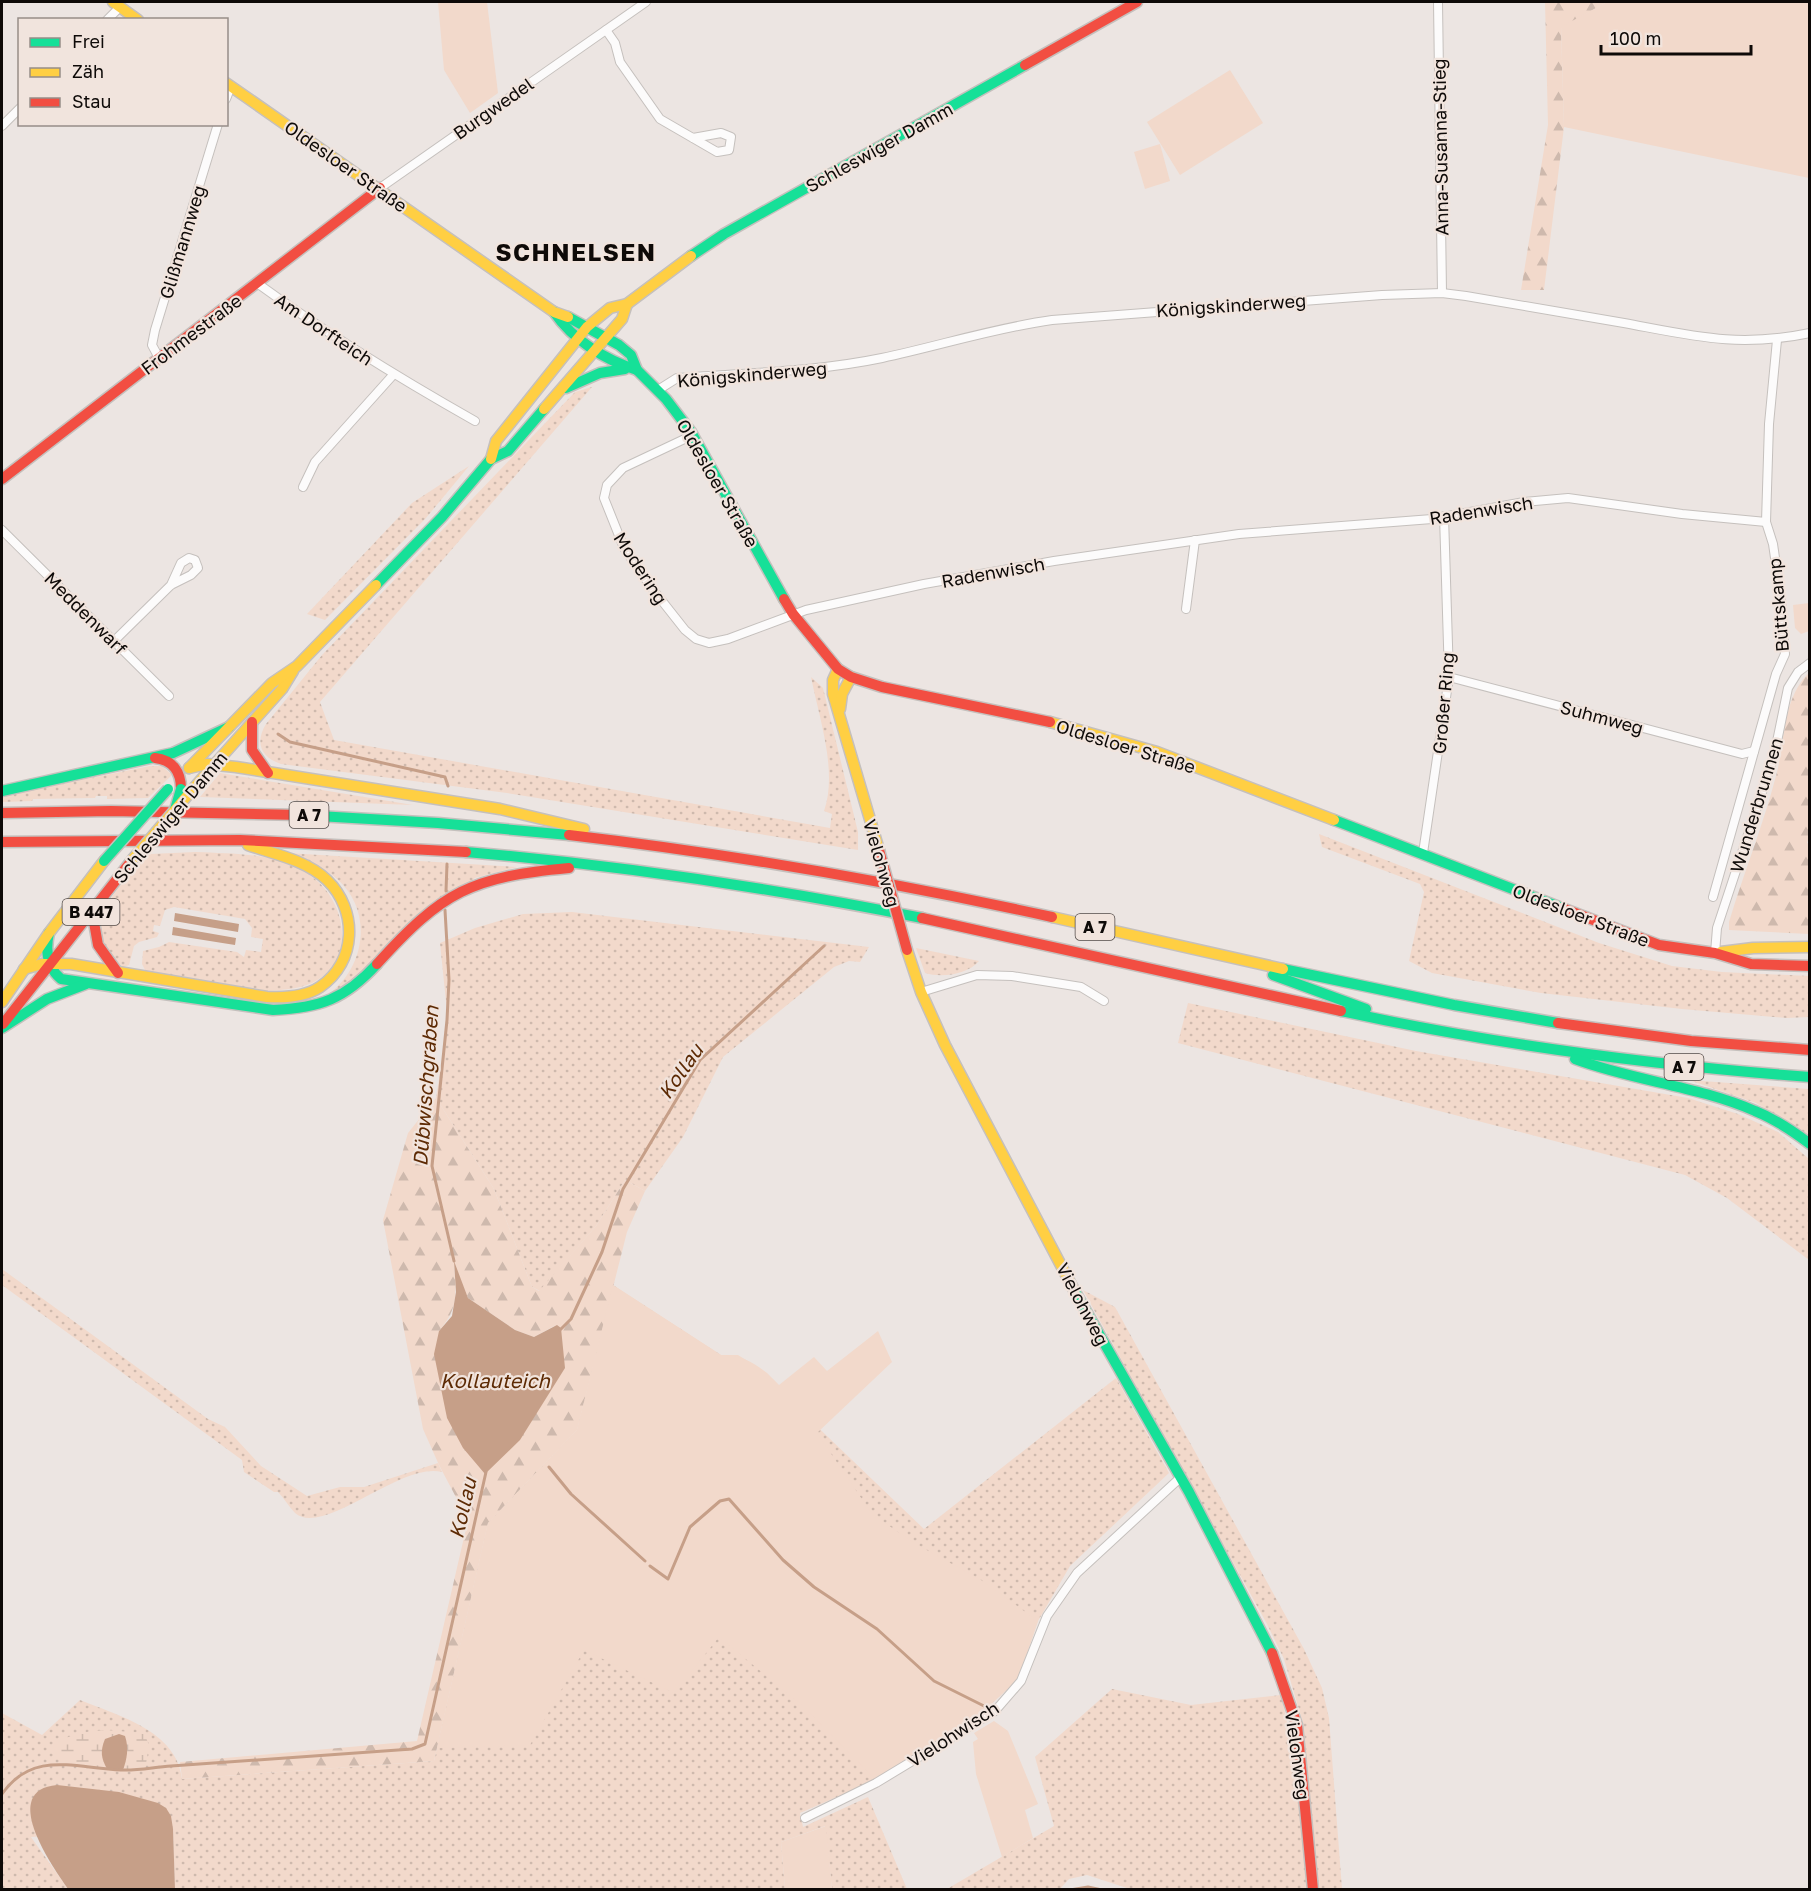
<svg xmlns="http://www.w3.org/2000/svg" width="1811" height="1891" viewBox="0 0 1811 1891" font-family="'Golos Text',sans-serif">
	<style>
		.grass { fill: url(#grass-dots) }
		.forest { fill: url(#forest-firs); fill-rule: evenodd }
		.wetland { fill: url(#wetland-marsh) }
		.park { fill: #f2d9cb }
		.water { fill: #c69f88 }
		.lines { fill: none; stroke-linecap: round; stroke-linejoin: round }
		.stream { stroke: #c69f88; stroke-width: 3 }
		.street-casing { stroke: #c5c0bd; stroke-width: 10 }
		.fast-casing { stroke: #c5c0bd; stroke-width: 13 }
		.slow-casing { stroke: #c5c0bd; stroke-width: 13 }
		.jam-casing { stroke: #c5c0bd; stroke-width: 13 }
		.street { stroke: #fcfbfb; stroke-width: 8 }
		.fast { stroke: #16e098; stroke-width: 10 }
		.slow { stroke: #ffcf43; stroke-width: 10 }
		.jam { stroke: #f24e42; stroke-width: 10 }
		.fast-bridge-casing { stroke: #c5c0bd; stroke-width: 13; stroke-linecap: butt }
		.slow-bridge-casing { stroke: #c5c0bd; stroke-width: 13; stroke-linecap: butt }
		.jam-bridge-casing { stroke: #c5c0bd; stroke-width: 13; stroke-linecap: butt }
		.fast-bridge { stroke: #16e098; stroke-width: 10 }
		.slow-bridge { stroke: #ffcf43; stroke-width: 10 }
		.jam-bridge { stroke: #f24e42; stroke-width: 10 }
		.labels { text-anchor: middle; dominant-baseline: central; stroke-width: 4.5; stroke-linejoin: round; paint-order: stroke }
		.shield { fill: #f1e4dd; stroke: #524b48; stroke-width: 1.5 }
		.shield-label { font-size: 16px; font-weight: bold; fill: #0e0a08 }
		.street-label { font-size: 18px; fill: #0e0a08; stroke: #f1e4dd }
		.water-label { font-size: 20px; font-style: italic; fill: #5d2a04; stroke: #f1e4dd }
		.district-label { font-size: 24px; font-weight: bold; letter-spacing: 1.5px; fill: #0e0a08; stroke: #f1e4dd }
	</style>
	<defs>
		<pattern id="grass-dots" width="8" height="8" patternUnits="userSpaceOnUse" patternTransform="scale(1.5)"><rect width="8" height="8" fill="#f2d9cb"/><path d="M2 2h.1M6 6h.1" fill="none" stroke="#ceb9ad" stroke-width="1.8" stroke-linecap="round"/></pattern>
		<pattern id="forest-firs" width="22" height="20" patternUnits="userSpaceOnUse" patternTransform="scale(1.5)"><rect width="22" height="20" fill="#f2d9cb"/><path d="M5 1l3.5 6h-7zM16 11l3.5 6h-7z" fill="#ceb9ad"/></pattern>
		<pattern id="wetland-marsh" width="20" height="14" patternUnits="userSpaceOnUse" patternTransform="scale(1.5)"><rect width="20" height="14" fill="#f2d9cb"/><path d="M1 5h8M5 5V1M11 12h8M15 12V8" fill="none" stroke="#ceb9ad"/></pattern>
	</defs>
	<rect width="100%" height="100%" fill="#ece5e2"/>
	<g class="grass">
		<path d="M592,387L320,702L334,740L830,828L832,814L824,811C838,771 819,718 811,677L823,688L858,832V850L507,793L281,764C260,757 255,742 266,724L322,655L575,392Z"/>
		<path d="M469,466L426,518L325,620L307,614L412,503Z"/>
		<path d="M150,766H162L172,775L148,798L107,799V796H96L95,798L33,799L32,801L2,802V796Z"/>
		<path d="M220,773L413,805L200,797Z"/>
		<path d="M1319,834L1599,943L1672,966L1722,972L1809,976V1017L1787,1018L1682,1009L1541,993L1432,973L1409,961L1424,892L1420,884L1322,847Z"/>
		<path d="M196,852C235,854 283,852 315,879C347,905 356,962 312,983C298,989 282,990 267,991L146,972L142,964L143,951L159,947L169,942L237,952L244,957L246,950L261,952L263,939L251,937L252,928L245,919L174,907L165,910L160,926L154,925L153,931L159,933L157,937L139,942L134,946L129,965L123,967C117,962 107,954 103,947C88,912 128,877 150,854Z"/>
		<path d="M287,853L517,867L475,878L353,982L330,993C366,966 373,910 337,879C323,866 304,860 287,853Z"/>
		<path d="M572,912L869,947L860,962L849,961L834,967L723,1057L683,1137L645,1191L625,1180L596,1226L540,1291L532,1287L494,1189L436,1098L448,1021L440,943L475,928L523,914Z"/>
		<path d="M916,948L979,961C967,975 941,978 925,973Z"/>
		<path d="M1188,1003L1416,1051L1688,1098L1738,1114L1778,1132L1809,1159V1260L1727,1198L1685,1175L1178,1043Z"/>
		<path d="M1689,1080L1809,1089V1136L1756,1103Z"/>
		<path d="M2,1269L208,1419L225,1427L261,1466L307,1496L340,1487H364L438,1463L442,1472C401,1461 323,1538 295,1513C289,1507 284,1498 278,1492H274L244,1472L242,1460L2,1285Z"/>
		<path d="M613,1285L721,1355H738L767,1373L803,1413L924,1529L1116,1378L1169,1473L1070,1566L1038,1621L1018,1679L986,1709L876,1780L800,1813L803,1827L868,1797L907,1889H832L825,1826L781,1842L785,1889H175L173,1829L31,1837L68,1889H2V1713L42,1735L80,1700C119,1716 177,1731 182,1779L434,1761L488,1523L577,1430Z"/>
		<path d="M1083,1290L1115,1307L1304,1649L1322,1688L1329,1718L1342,1889H1318L1303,1723L1284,1659L1267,1624Z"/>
		<path d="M1112,1689L1191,1705L1281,1695L1294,1754L1307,1889H1130L1087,1875L1069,1879L1060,1889H947L1054,1826L1035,1757Z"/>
	</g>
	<g class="forest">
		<path d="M1545,2H1607L1561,28L1564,127L1544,290H1521L1548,125Z"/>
		<path d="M1809,673L1810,834L1807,843L1810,844L1809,934L1729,930V922C1744,872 1764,823 1777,772C1785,740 1783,697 1809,673Z"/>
		<path d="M436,1098L494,1189L532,1287L539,1291L596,1226L625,1180L645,1191L627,1232L577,1430L488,1523L434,1761L182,1779L180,1762L417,1741L468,1520L439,1465L423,1429L383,1220L408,1133ZM454,1264L468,1298L515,1330L534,1337L556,1325L447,1418L439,1331C459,1308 456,1294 454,1264Z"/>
	</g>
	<path class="wetland" d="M105,1730L144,1733L149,1745L145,1770H123L128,1752L101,1758L107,1769C86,1768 65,1768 52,1751C64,1733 84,1732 105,1730Z"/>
	<g class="park">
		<path d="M438,2H487L498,93L470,113L444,70Z"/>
		<path d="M1607,2H1809V178L1564,127L1561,27Z"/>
		<path d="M1230,70L1263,123L1180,175L1147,122Z"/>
		<path d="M1160,144L1170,181L1145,189L1134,152Z"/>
		<path d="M1809,603V631L1801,634L1795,628L1793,605Z"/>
		<path d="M613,1285L721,1355C745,1354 763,1368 779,1385L814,1357L827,1371L878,1331L892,1362L817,1433L872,1514L914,1543L981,1580L1038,1621L1018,1679L986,1709L876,1780L804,1707L719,1637L674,1693L584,1650L530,1745L437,1748L488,1523L577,1430Z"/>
		<path d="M994,1721L1008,1731L1038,1804L1025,1810L1033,1838L1002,1857L976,1774L973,1742L978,1739L974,1733Z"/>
		<path d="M826,1826L832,1889H785L781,1842Z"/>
	</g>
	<g class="water">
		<path d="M175,913L239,924L238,932L174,921Z"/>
		<path d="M173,927L236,938L235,945L172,935Z"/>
		<path d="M454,1261L468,1298L515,1330L534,1337L557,1325L561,1328L565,1368L520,1440L485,1474L463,1448L447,1418L434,1354L439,1331L452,1316L456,1292Z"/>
		<path d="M119,1734L125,1736C129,1748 127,1759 123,1770L107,1769C101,1758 100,1751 105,1739Z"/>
		<path d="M57,1785L119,1792L158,1803L166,1808L171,1816L173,1829L175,1889H68C49,1862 0,1790 57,1785Z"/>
	</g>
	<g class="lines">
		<g class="stream">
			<path d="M278,734L290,742L445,777L448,786"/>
			<path d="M446,891L447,864"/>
			<path d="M445,910L449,980L447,1020L432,1166L454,1261"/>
			<path d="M560,1330L571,1319L602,1252L623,1189L700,1060L824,946"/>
			<path d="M549,1467L571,1494L645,1561"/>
			<path d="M650,1566L668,1579L690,1527L720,1501L729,1499L783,1560L814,1587L877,1629L934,1681L984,1706"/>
			<path d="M2,1794C33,1750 74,1768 121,1770C138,1771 154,1767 171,1766L412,1749L425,1744L486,1472"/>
			<path d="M1070,1890L1088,1887L1102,1890"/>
		</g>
		<defs>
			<g id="street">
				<path d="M1438,2L1442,293"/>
				<path d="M107,20L120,7"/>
				<path d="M606,30L615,43L620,62L660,119L717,152L729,150L731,137L721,133L693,138"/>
				<path d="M226,99L231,86"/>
				<path d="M2,126L20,108"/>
				<path d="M380,188L646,2"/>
				<path d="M257,283C327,334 399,378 475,421"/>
				<path d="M159,358L152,345L155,330L218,124"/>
				<path d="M658,390L677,378C746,373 815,372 882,358C939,346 994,328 1052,320L1382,295L1442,293L1466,296C1519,305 1572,314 1624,323C1694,336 1738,348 1810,333"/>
				<path d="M693,435L623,468L607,485L604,498L624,548L651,587L685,630L696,639L709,643L728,639L806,610L924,584L1054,561L1239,534L1432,519L1524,502L1568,498L1682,514L1766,522"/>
				<path d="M303,487L315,462L393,375"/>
				<path d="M2,530L169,696"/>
				<path d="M1186,609L1195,540"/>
				<path d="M114,641L171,585L191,575L198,568L195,560L189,558L181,563L171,585"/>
				<path d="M1449,677L1742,754L1754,751"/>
				<path d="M1423,853L1449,677L1444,516"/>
				<path d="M1713,897L1776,674L1785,654L1781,599L1773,544L1766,522L1769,424L1777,340"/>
				<path d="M1715,953L1717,928L1774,756L1788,688L1798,672L1810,663"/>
				<path d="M921,992L977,975L1012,976L1081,987L1104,1001"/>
				<path d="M805,1818L876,1783L995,1711L1021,1681L1047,1616L1077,1573L1180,1478"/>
			</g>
			<g id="fast">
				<path d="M691,256L724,234L1025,65"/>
				<path d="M554,312C573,340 605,360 637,370"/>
				<path d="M568,317L619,345L631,355L637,370L666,399L691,432L784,599"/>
				<path d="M566,388L600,373L625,369"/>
				<path d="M376,585L442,517L491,459L508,451L544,409"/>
				<path d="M2,791L173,753L229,727"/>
				<path d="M301,815L438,823L569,835"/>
				<path d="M1334,820L1562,908"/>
				<path d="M466,852C619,865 771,888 922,918"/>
				<path d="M49,933C45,951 47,967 61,979L273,1010C320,1008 345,999 377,964"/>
				<path d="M1283,969L1454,1005L1558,1023"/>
				<path d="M1273,975L1366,1009"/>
				<path d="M1341,1011C1496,1045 1652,1065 1810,1077"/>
				<path d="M2,1028L47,999L86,984"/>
				<path d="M1575,1059C1634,1081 1698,1086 1755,1111C1775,1119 1793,1131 1810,1144"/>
				<path d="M1074,1290L1189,1492L1272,1653"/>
			</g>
			<g id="slow">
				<path d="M113,2L138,20"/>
				<path d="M226,83L554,312L568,317"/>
				<path d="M544,409L622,319L627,304"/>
				<path d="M491,459L496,441L587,327L610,308L627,304L691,256"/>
				<path d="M838,669L833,680V694L879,850"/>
				<path d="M840,709L842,694L851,677"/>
				<path d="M1050,722L1157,752L1334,820"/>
				<path d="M215,764L282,689L293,671"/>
				<path d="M189,768L272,683L297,666L376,585"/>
				<path d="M189,768L207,764L236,767L500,809L584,829"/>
				<path d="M193,789L215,764"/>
				<path d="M1052,917L1283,969"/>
				<path d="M907,950L921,992L945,1045L1074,1290"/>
				<path d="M1721,952L1753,948L1810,947"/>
				<path d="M24,969L42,964H71L267,997C285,998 305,997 320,987C357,962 358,910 327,880C306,860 274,854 248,845"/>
				<path d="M2,1002L49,933L104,861"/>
			</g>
			<g id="jam">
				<path d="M1025,65L1137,2"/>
				<path d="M2,479L380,188"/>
				<path d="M784,599L793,614L838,669L851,677L882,687L1050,722"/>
				<path d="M252,722V750L268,773"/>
				<path d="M155,758C173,760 181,772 181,789"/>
				<path d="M2,813L111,811L301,815"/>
				<path d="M569,835C732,854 892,882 1052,917"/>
				<path d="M2,842L240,840L466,852"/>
				<path d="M1562,908L1659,945L1715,953L1751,964L1810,966"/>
				<path d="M92,911L98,945L118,973"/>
				<path d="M922,918L1341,1011"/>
				<path d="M377,964C443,891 471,877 569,868"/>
				<path d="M1558,1023L1691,1041L1810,1050"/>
				<path d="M3,1024L132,860"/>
				<path d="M1272,1653L1297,1725L1313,1890"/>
			</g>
		</defs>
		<use href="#street" class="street-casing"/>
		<use href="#fast" class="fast-casing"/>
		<use href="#slow" class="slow-casing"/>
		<use href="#jam" class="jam-casing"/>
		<use href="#street" class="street"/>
		<use href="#fast" class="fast"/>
		<use href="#slow" class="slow"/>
		<use href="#jam" class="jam"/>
		<defs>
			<g id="fast-bridge">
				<path d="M174,813L181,789"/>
				<path d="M104,861L168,789"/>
			</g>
			<path id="slow-bridge" d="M132,860L193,789"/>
			<path id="jam-bridge" d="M879,850L907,950"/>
		</defs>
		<use href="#fast-bridge" class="fast-bridge-casing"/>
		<use href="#slow-bridge" class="slow-bridge-casing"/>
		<use href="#jam-bridge" class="jam-bridge-casing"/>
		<use href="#fast-bridge" class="fast-bridge"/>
		<use href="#slow-bridge" class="slow-bridge"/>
		<use href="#jam-bridge" class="jam-bridge"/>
	</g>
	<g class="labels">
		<g class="shield">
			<rect x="289.5" y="802" width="39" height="26" rx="4.5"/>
			<rect x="62.5" y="899" width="57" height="26" rx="4.5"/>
			<rect x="1075.5" y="914" width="39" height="26" rx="4.5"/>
			<rect x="1664.5" y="1054" width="39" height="26" rx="4.5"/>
		</g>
		<g class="shield-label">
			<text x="309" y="815">A 7</text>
			<text x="91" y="912">B 447</text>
			<text x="1095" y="927">A 7</text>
			<text x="1684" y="1067">A 7</text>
		</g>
		<g class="street-label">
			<text transform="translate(493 108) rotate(-35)">Burgwedel</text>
			<text transform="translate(879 147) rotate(-29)">Schleswiger Damm</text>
			<text transform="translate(1440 147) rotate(-91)">Anna-Susanna-Stieg</text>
			<text transform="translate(346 166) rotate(35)">Oldesloer Straße</text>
			<text transform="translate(182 242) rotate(-73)">Glißmannweg</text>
			<text transform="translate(1231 305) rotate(-4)">Königskinderweg</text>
			<text transform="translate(324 329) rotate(34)">Am Dorfteich</text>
			<text transform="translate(191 334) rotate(-37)">Frohmestraße</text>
			<text transform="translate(752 374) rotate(-5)">Königskinderweg</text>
			<text transform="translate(718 483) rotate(60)">Oldesloer Straße</text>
			<text transform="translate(1481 510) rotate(-9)">Radenwisch</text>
			<text transform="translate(641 568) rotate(57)">Modering</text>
			<text transform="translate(993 572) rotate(-10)">Radenwisch</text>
			<text transform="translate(1778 605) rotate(-95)">Büttskamp</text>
			<text transform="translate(86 613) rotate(45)">Meddenwarf</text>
			<text transform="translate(1443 703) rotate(-85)">Großer Ring</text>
			<text transform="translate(1602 717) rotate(15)">Suhmweg</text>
			<text transform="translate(1126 746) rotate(17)">Oldesloer Straße</text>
			<text transform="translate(1756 805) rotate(-73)">Wunderbrunnen</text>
			<text transform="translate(170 817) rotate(-50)">Schleswiger Damm</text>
			<text transform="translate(882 863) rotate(74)">Vielohweg</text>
			<text transform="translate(1581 915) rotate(21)">Oldesloer Straße</text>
			<text transform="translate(1083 1304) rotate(62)">Vielohweg</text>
			<text transform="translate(953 1734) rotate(-33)">Vielohwisch</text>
			<text transform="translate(1298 1755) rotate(82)">Vielohweg</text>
		</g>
		<g class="water-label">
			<text transform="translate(680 1071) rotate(-55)">Kollau</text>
			<text transform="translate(425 1086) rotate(-86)">Dübwischgraben</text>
			<text x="495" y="1380">Kollauteich</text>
			<text transform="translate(462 1508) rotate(-77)">Kollau</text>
		</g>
		<g class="district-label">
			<text x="576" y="251">SCHNELSEN</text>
		</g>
	</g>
	<rect width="1811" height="1891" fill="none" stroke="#0e0a08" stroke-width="6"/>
	<rect x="18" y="18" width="210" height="108" fill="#f1e4dd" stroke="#968d88" stroke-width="1.5"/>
	<rect x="30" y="38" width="30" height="9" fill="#16e098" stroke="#968d88" stroke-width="1.5"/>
	<text x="72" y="48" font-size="18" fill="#0e0a08">Frei</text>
	<rect x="30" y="68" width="30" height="9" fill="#ffcf43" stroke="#968d88" stroke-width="1.5"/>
	<text x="72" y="78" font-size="18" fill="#0e0a08">Zäh</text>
	<rect x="30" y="98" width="30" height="9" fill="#f24e42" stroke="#968d88" stroke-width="1.5"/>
	<text x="72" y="108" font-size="18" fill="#0e0a08">Stau</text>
	<path d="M1601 45v9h150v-9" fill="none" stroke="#0e0a08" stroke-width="3"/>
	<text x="1610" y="45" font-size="18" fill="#0e0a08" stroke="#f1e4dd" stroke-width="4.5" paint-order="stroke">100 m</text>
</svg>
